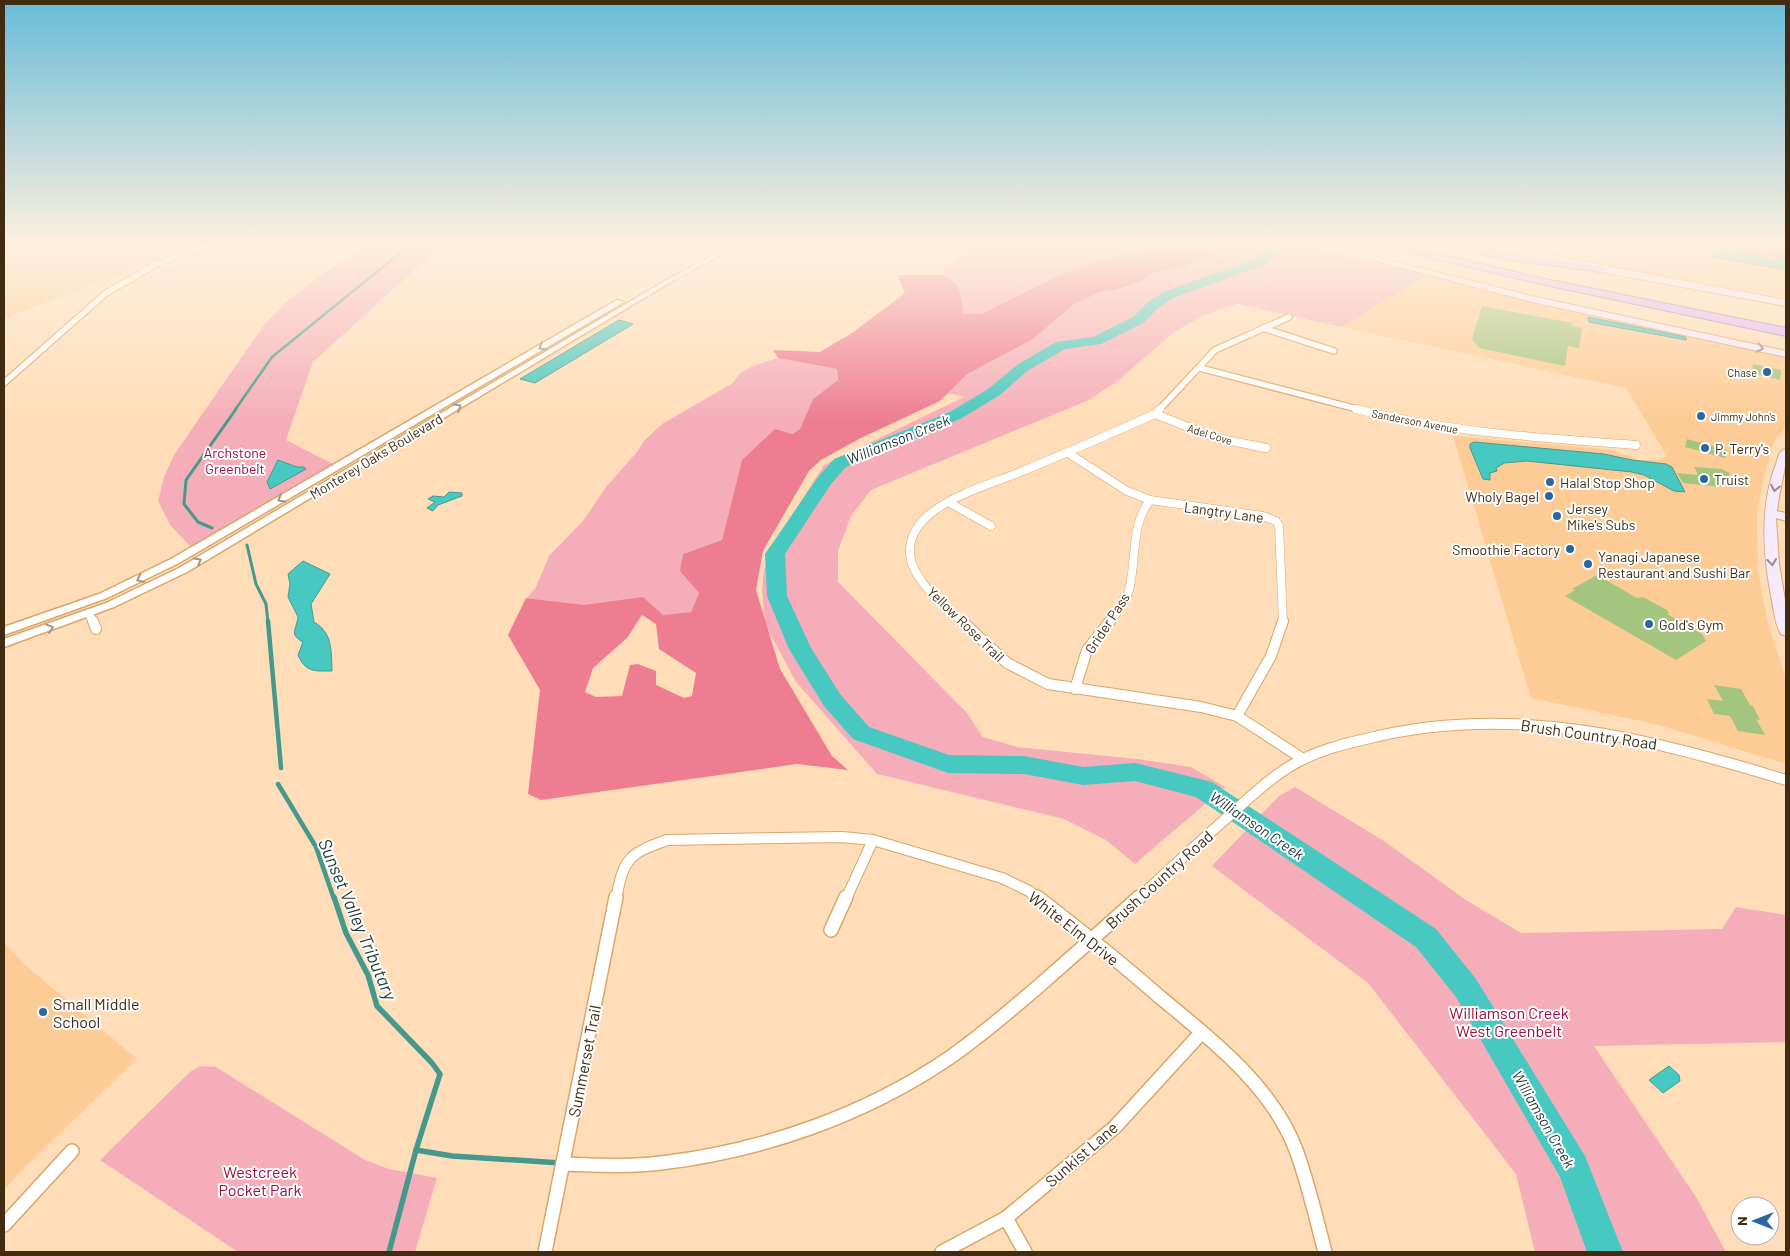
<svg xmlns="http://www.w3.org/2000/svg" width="1790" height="1256" viewBox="0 0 1790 1256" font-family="Barlow,sans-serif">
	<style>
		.built { fill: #fdcc96 }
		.green { fill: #f5aeb9 }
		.forest { fill: #ee7d92; fill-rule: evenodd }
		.water { fill: #47c8c0; stroke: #45998c }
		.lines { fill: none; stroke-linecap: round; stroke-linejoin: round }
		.stream-far3 { stroke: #45998c; stroke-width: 2.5 }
		.stream-far2 { stroke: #45998c; stroke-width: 3 }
		.stream-far1 { stroke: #45998c; stroke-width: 4.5 }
		.stream { stroke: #45998c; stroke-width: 5.5 }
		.river { fill: #47c8c0; fill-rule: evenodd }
		.building { fill: #a3c57f }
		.minor-far3-casing { stroke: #dba567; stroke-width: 8 }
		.minor-far2-casing { stroke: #dba567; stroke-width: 9 }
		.minor-far1-casing { stroke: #dba567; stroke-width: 12 }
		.minor-casing { stroke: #dba567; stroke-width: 16 }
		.tertiary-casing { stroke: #dba567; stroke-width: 3 }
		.secondary-casing { stroke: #dba567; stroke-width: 2 }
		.motorway-casing { stroke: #a888ab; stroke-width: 2 }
		.minor-far3 { stroke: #fff; stroke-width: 5.5 }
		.minor-far2 { stroke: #fff; stroke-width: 8 }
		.minor-far1 { stroke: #fff; stroke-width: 10 }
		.minor { stroke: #fff; stroke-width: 13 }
		.tertiary { fill: #fff; fill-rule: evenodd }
		.secondary { fill: #f5eafe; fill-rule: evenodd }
		.motorway { fill: #dfbafd; fill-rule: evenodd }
		.oneway { stroke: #a09688 }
		.oneway2 { stroke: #9b8b88 }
		.poi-dot { fill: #2b679f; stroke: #fff; stroke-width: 2 }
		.labels { text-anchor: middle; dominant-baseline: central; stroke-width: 4; stroke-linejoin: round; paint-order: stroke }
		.far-poi-label { font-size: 11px; fill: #412c12; stroke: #fff; text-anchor: end }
		.far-street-label { font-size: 11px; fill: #412c12; stroke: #fff }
		.poi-label { font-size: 14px; fill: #412c12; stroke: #fff; text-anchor: start }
		.park-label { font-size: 14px; fill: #9b0f3f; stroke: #fff }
		.street-label { font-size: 14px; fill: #412c12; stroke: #fff }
		.water-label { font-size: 15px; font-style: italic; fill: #1c3836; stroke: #fff }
		.near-street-label { font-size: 16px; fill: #412c12; stroke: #fff }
		.near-poi-label { font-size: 16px; fill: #412c12; stroke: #fff; text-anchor: start }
		.near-park-label { font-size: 16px; fill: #9b0f3f; stroke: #fff }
		.near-water-label { font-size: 18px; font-style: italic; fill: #1c3836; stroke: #fff }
	</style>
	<rect width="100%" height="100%" fill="#ffddb8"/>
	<g class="built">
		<path d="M4,245H192L4,319Z"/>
		<path d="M1501,245H1739V252L1786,259V297L1529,252Z"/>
		<path d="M1428,275L1573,312L1786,357V426L1775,440L1772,448L1763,480L1757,515L1758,569L1762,593L1768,623L1786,679V764L1655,724L1531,698L1453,436L1595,448L1611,450L1640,460H1659L1667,456L1626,388L1341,327Z"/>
		<path d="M4,942L26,966L137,1059L18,1174L4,1190Z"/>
	</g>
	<g class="green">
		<path d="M368,245H442L313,362L286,440L335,465L192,548L170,525L158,501L164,477L174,455L264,325L288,300L319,277Z"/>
		<path d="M969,245H1299L1428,275L1341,327L1238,304L1204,315L1173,333L1119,380L1089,400L871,490L851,516L838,551V582L967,713L983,737L1017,747L1137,759L1191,767L1225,787L1135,864L1106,840L1064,819L877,774L796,682L765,624L762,591L764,569L787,523L824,465L964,397L940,391L980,315L963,314L949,277L942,275L945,267L956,262Z"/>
		<path d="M778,358L837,369L838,380L813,399L800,429L742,460L722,540L683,554L681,571L699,593L691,612L663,615L573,607V604L527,598L536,587L549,556L583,521L606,487L637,452L644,441L662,424L733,383L740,373L753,366Z"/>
		<path d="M1295,787L1384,841L1466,900L1521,933L1722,929L1736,907L1786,915V1042L1594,1046L1696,1197L1726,1252H1535L1516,1174L1368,983L1212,866L1279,796Z"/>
		<path d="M200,1066L216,1067L365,1160L389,1169L437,1178L415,1252H238L100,1160L190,1072Z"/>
	</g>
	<g class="forest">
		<path d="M1150,245H1244L1223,254L1203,258L1184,267L1154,272L1142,281L1115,290L1100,292L1074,304L1033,339L967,374L940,401L859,439L821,460L809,471L763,551L756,590L780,669L832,756L848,770L797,764L541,800L528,794L540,690L508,635L526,598L584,605L643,597L663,615L691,612L699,593L680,571L683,554L722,540L742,460L775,429L792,434L800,429L813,399L838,380L837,369L778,358L773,350L820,352L852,333L905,293L897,275H942C961,281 962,297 963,314H982L1064,273ZM642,615L656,624L659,649L696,673L692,696L684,698L656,685V671L638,664L630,665L622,696L596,697L585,692L593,668L627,638Z"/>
		<path d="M1739,245H1786V259L1739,252Z"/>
	</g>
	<g class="water">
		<path d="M1719,249L1757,255L1768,259L1786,260V270L1708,256Z"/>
		<path d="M1588,317L1686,337V340L1589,322Z"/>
		<path d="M619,320L633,324L535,383L520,379Z"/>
		<path d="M1474,442L1604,454L1632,460L1666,464L1672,467L1685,492L1674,491L1644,475L1632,472L1527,461L1504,463L1496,468L1497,471L1490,473V480L1483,479L1470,448V444Z"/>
		<path d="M278,460L297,467H304L306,469L270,489L267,482Z"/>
		<path d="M449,492L462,493V496L438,505L433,511L427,508L435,502L428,499L433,496L444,497Z"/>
		<path d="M303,561L330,574L311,604L314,622C333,633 331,651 332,671C315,671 306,673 298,655L303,642C289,634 296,631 298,617L288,597L290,584L288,574Z"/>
		<path d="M1669,1066L1679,1075L1680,1081L1663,1093L1649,1080Z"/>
	</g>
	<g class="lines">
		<path class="stream-far3" d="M235,410L272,357L410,245"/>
		<g class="stream-far2">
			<path d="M212,528L198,522L184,504L186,480L236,409"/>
			<path d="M247,545L256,584L266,604L268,623"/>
		</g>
		<g class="stream-far1">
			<path d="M268,621L281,768"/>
			<path d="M278,784L316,847L334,899"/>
		</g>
		<g class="stream">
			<path d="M334,897L346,933L368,975L377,1006L432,1063L440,1074L416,1150L389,1252"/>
			<path d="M416,1150L452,1156L561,1163"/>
		</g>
		<path class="river" d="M1270,245H1282L1278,254L1264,265L1173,298L1157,309L1143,323L1101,344L1065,349L1027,371L1000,395L962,418L846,467L831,484L785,554L787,596L811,648L840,694L869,727L949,755L1024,756L1083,767L1135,763L1212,782L1436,929L1476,979L1585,1156L1623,1252H1587L1560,1177L1456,997L1416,947L1196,797L1135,781L1083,785L1024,774L948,773L853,739L824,706L789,649L767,596L765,554L818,477L834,459L950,412L988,389L1017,365L1056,342L1093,337L1133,317L1147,303L1163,292L1254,259L1268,249Z"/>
	</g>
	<g class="building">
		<path d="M1482,306L1572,323V326L1582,328L1579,348L1568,346L1565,366L1479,348L1472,339Z"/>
		<path d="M1753,364L1781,370L1780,380L1752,373Z"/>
		<path d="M1687,439L1727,450L1725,458L1685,447Z"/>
		<path d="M1694,467L1722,469L1730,473L1723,487L1683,483L1677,473L1698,475Z"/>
		<path d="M1597,575L1637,598L1643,597L1667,610L1669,613L1667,614L1702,634L1706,641L1676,660L1565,596L1575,590L1572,589Z"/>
		<path d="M1714,685L1741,689L1750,705L1753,706L1760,720L1756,719L1765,735L1738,731L1730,716L1714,714L1707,699L1723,701Z"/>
	</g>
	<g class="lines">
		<defs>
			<g id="minor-far3">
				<path d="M1263,328L1334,351"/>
				<path d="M1200,368L1361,410"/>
				<path d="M4,383L106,293L155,265L207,245"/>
				<path d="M1159,410L1215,350L1289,317"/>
			</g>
			<g id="minor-far2">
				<path d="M1356,409C1448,432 1542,438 1636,445"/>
				<path d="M1155,414L1216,438L1266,448"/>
				<path d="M1068,453L1127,491L1150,500L1263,516L1276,521L1279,526L1283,623"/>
				<path d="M948,502L991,526"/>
				<path d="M89,613L93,623"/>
				<path d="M963,623C945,606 909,578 910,551C910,533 921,520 935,510C959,493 991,484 1018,473C1064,454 1110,434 1155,414L1160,409"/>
				<path d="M1109,623C1117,613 1125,602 1129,590C1137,559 1130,527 1150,500"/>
			</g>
			<g id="minor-far1">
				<path d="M93,621L96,629"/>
				<path d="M962,621L1007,663L1048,684L1201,707L1237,716L1303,759"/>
				<path d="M1075,689L1087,650L1110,621"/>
				<path d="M1237,716L1271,656L1283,621"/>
				<path d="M616,899C624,858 628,854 667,840L842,837L873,840L1002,878L1029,891L1039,899"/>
				<path d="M846,899L873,840"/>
				<path d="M1138,899C1168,871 1199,842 1230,815C1250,797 1269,779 1292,765C1316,751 1343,744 1370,738C1513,703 1649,738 1786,780"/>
			</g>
			<g id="minor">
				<path d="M1037,897C1080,930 1121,963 1161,998C1212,1040 1272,1086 1296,1150C1308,1182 1316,1218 1325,1252"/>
				<path d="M831,930L846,897"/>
				<path d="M563,1164C596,1165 628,1167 661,1163C762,1151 864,1116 949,1058C981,1036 1011,1010 1040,985C1073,956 1106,927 1139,897"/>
				<path d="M1006,1218L1025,1252"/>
				<path d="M4,1225L72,1151"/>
				<path d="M545,1252L616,897"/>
				<path d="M942,1252L1006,1218L1115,1127L1202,1032"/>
			</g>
			<g id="tertiary">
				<path d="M732,245H740L674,280L187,572L114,607L4,647V639L106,603L179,568L670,278Z"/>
				<path d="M617,300L624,302L179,563L107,598L4,635V627L99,594L171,559Z"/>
			</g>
			<g id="secondary">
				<path d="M1315,245H1328L1536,297L1786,351V357L1536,303Z"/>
				<path d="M1480,245H1496L1786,300V306L1601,272L1484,247Z"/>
				<path d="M1786,449C1787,469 1779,490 1777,511L1786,513V521L1776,518L1779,564L1786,606V636L1781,634C1775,625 1774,611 1772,601C1763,556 1759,507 1776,464C1778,457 1779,450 1786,449Z"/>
			</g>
			<g id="motorway">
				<path d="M1382,245H1400L1550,280L1786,328V336L1550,286L1387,248Z"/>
				<path d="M1446,245H1466L1512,254L1601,266L1606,269L1601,272L1512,260L1451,248Z"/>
			</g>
		</defs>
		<use href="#minor-far3" class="minor-far3-casing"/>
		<use href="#minor-far2" class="minor-far2-casing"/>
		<use href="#minor-far1" class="minor-far1-casing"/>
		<use href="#minor" class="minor-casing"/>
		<use href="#tertiary" class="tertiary-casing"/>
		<use href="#secondary" class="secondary-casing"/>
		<use href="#motorway" class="motorway-casing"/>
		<use href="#minor-far3" class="minor-far3"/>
		<use href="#minor-far2" class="minor-far2"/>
		<use href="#minor-far1" class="minor-far1"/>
		<use href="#minor" class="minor"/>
		<use href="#tertiary" class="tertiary"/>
		<use href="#secondary" class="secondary"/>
		<use href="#motorway" class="motorway"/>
	</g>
	<defs><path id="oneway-chevron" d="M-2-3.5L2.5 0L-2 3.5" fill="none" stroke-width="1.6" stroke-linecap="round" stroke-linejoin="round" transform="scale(1.25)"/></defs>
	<g class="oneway">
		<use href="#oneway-chevron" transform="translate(542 347) rotate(150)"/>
		<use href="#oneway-chevron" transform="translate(458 407) rotate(-31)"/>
		<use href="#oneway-chevron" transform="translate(281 499) rotate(150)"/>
		<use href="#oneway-chevron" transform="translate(198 561) rotate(-30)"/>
		<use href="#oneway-chevron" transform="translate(140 579) rotate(155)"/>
		<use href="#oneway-chevron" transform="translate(50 628) rotate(-19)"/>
	</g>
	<g class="oneway2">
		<use href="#oneway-chevron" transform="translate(1760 348) rotate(12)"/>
		<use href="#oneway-chevron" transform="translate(1775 488) rotate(101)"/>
		<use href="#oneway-chevron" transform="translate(1772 562) rotate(84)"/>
	</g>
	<linearGradient id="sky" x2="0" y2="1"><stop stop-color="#67bcd8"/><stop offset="0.58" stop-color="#fff0df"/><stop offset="1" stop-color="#fff0df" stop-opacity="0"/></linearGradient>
	<rect width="1790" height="421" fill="url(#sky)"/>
	<g class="poi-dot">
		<circle cx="1767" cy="372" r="5"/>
		<circle cx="1701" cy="416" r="5"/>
		<circle cx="1705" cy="448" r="5"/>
		<circle cx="1704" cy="479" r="5"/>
		<circle cx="1550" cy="482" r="5"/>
		<circle cx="1549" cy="496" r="5"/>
		<circle cx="1557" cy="516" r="5"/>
		<circle cx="1570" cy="549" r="5"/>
		<circle cx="1588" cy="564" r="5"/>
		<circle cx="1649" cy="624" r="5"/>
		<circle cx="43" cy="1012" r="5"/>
	</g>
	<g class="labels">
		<g class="far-poi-label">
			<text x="1757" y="372">Chase</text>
			<text x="1711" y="416" text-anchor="start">Jimmy John's</text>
		</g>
		<g class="far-street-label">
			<text transform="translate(1415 421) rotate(11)">Sanderson Avenue</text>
			<text transform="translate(1210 434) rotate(17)">Adel Cove</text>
		</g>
		<g class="poi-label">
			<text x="1715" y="448">P. Terry's</text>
			<text x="1714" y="479">Truist</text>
			<text x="1560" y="482">Halal Stop Shop</text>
			<text x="1539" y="496" text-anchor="end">Wholy Bagel</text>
			<text x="1567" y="508">Jersey<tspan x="1567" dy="16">Mike's Subs</tspan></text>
			<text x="1560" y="549" text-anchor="end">Smoothie Factory</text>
			<text x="1598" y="556">Yanagi Japanese<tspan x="1598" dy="16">Restaurant and Sushi Bar</tspan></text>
			<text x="1659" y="624">Gold's Gym</text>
		</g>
		<g class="park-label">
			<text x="235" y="452">Archstone<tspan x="235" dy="16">Greenbelt</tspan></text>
		</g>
		<g class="street-label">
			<text transform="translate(376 456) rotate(-31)">Monterey Oaks Boulevard</text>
			<text transform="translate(1224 512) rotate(8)">Langtry Lane</text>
			<text transform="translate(1107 623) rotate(-57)">Grider Pass</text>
			<text transform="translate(966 624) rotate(44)">Yellow Rose Trail</text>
		</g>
		<g class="water-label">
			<text transform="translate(898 439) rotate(-22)">Williamson Creek</text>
			<text transform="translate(1257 825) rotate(34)">Williamson Creek</text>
			<text transform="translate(1544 1119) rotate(60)">Williamson Creek</text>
		</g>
		<g class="near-street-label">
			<text transform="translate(1589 734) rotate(8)">Brush Country Road</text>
			<text transform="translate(1159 879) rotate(-42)">Brush Country Road</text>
			<text transform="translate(1074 928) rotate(38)">White Elm Drive</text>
			<text transform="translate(584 1061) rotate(-79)">Summerset Trail</text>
			<text transform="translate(1081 1154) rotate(-41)">Sunkist Lane</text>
		</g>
		<g class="near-poi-label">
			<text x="53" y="1003">Small Middle<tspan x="53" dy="18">School</tspan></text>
		</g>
		<g class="near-park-label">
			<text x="1509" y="1012">Williamson Creek<tspan x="1509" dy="18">West Greenbelt</tspan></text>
			<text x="260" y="1171">Westcreek<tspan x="260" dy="18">Pocket Park</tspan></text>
		</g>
		<g class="near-water-label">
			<text transform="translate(358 919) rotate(67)">Sunset Valley Tributary</text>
		</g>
	</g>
	<rect width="1790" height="1256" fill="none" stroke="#412c12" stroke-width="10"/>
	<g transform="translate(1755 1221) rotate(270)"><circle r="24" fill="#ffffff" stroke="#b3aba0"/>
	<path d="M0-4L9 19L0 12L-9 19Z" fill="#2b679f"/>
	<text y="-8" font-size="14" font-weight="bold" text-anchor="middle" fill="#412c12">N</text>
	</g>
</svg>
